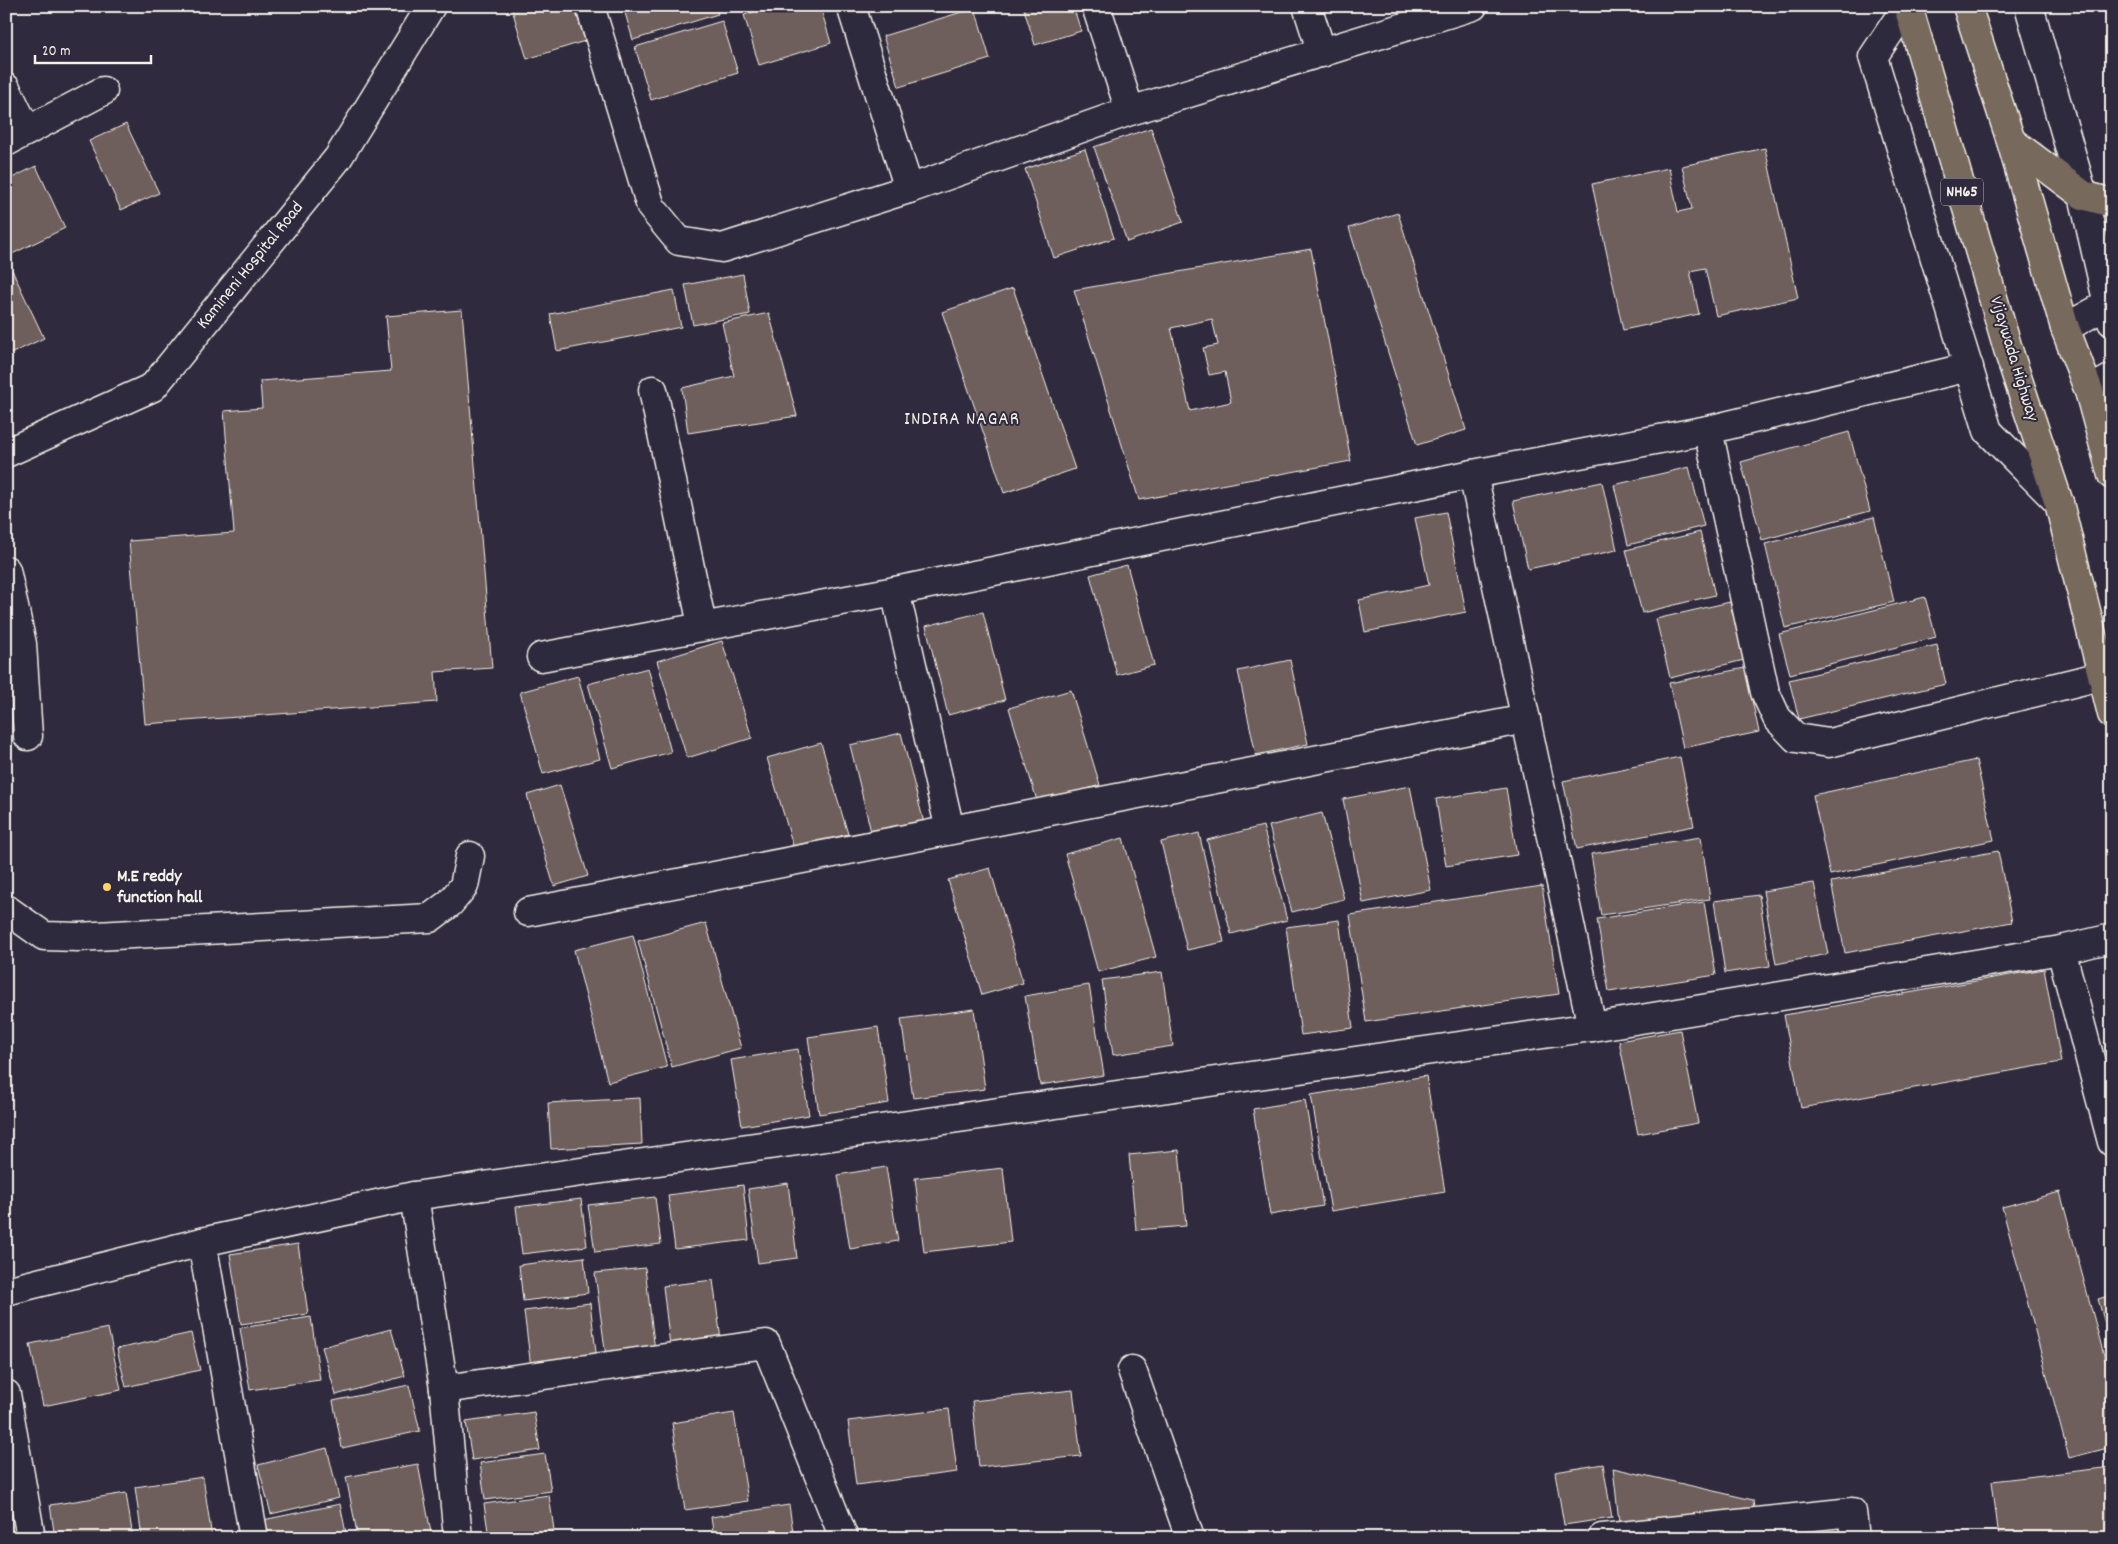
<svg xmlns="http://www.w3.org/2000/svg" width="2118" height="1544" viewBox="0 0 2118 1544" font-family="Dekko,sans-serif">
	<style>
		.building { fill: #6e5f5b; stroke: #f4f1e8; fill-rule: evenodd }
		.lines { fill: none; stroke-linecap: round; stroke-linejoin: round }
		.minor-casing { stroke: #f4f1e8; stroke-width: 31 }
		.highway-casing { stroke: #f4f1e8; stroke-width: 31 }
		.minor { stroke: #2f2a3d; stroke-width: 28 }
		.highway { stroke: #77695c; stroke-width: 28 }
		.poi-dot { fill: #ffd166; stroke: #2f2a3d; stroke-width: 2 }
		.labels { text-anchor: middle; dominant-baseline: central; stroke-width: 4; stroke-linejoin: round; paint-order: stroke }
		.shield { fill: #2f2a3d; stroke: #b9b5b5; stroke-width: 1 }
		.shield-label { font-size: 16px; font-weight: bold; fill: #f4f1e8 }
		.street-label { font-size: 18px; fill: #f4f1e8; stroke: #2f2a3d }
		.poi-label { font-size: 18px; font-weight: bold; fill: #f4f1e8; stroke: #2f2a3d; text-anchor: start }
		.neighbourhood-label { font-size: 19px; letter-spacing: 1px; fill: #f4f1e8; stroke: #2f2a3d }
	</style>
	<rect width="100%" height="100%" fill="#2f2a3d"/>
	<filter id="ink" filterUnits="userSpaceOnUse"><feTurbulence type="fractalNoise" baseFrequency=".02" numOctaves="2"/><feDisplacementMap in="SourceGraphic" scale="10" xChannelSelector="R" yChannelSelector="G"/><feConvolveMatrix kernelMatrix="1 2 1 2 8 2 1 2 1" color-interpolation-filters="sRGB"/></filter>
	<g filter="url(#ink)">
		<g class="building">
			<path d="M511,6H574L585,41L527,59Z"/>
			<path d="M623,6H716L718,14L633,40Z"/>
			<path d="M771,6H820L831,43L759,65L744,15Z"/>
			<path d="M1023,6H1073L1081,31L1035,45Z"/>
			<path d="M975,8L990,59L899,87L883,36Z"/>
			<path d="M722,21L738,73L651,100L635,47Z"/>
			<path d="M126,124L159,193L121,210L89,141Z"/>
			<path d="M1151,128L1183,222L1127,242L1094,147Z"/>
			<path d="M1765,148L1798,298L1716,316L1705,268L1690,271L1699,314L1623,330L1592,184L1669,168L1678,212L1692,209L1682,166Z"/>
			<path d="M1085,149L1114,238L1054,258L1025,169Z"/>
			<path d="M36,166L65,228L8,256L6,252V181Z"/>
			<path d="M1398,213L1466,430L1417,445L1349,228Z"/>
			<path d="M1311,249L1351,461L1139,500L1074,290ZM1212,319L1218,345L1203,348L1209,375L1225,372L1231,402L1190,411L1171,328Z"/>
			<path d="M12,270L44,338L6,356V272Z"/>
			<path d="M743,274L750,314L693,325L685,285Z"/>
			<path d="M1013,288L1075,469L1004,493L942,312Z"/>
			<path d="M674,290L681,327L557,351L550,314Z"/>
			<path d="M462,310L492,668L435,672L437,702L145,724L129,541L234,533L224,411L262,408L260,381L391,371L386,316Z"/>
			<path d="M769,313L797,416L688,433L682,388L734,376L722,323Z"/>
			<path d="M1849,432L1870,511L1762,540L1741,462Z"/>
			<path d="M1689,467L1704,526L1628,545L1614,485Z"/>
			<path d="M1602,482L1617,550L1528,569L1513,501Z"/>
			<path d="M1446,512L1466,612L1365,632L1359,600L1429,585L1415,518Z"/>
			<path d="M1874,517L1894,602L1785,628L1765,544Z"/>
			<path d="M1700,532L1715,595L1642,613L1626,550Z"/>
			<path d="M1127,565L1154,665L1117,675L1090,575Z"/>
			<path d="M1925,597L1936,637L1790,674L1779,634Z"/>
			<path d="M1730,602L1744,660L1670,678L1656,619Z"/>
			<path d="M983,612L1005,700L948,715L926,626Z"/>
			<path d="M722,641L752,738L687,758L657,661Z"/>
			<path d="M1937,645L1946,684L1799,719L1789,680Z"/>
			<path d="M1290,660L1308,744L1256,755L1238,671Z"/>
			<path d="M648,668L671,752L612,768L588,684Z"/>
			<path d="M1745,668L1759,732L1683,748L1669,683Z"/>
			<path d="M578,676L600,759L543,774L520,692Z"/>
			<path d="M1071,690L1100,785L1038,804L1009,708Z"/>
			<path d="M901,733L924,823L872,836L850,745Z"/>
			<path d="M821,743L848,834L794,849L767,758Z"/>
			<path d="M1680,757L1694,826L1577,849L1563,781Z"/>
			<path d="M1976,760L1994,840L1830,875L1813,795Z"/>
			<path d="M560,785L588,876L554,886L527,795Z"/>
			<path d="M1410,786L1431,890L1363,903L1343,799Z"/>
			<path d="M1506,788L1517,855L1446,866L1436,799Z"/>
			<path d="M1322,813L1344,899L1292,912L1269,826Z"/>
			<path d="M1263,826L1287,920L1231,934L1207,840Z"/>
			<path d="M1199,833L1224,942L1187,950L1161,842Z"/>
			<path d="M1701,837L1710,899L1601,915L1591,854Z"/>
			<path d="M1123,838L1156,957L1098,972L1065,854Z"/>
			<path d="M1998,851L2012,922L1845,953L1831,882Z"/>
			<path d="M990,868L1023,983L982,995L948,880Z"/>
			<path d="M1814,883L1828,954L1776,964L1763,891Z"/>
			<path d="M1542,886L1559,994L1366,1022L1350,915Z"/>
			<path d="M1759,895L1770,966L1725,973L1714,901Z"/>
			<path d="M1704,902L1716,975L1609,992L1597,919Z"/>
			<path d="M1339,920L1353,1028L1301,1035L1286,927Z"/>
			<path d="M706,923L741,1048L672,1067L638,941Z"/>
			<path d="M633,935L667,1067L608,1082L574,950Z"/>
			<path d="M2044,969L2061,1062L1801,1108L1784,1015Z"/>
			<path d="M1162,972L1173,1046L1113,1055L1102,980Z"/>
			<path d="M1089,985L1104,1075L1040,1085L1025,996Z"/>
			<path d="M974,1009L985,1089L913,1098L901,1019Z"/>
			<path d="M878,1027L889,1103L819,1114L808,1037Z"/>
			<path d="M1680,1030L1698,1123L1638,1134L1619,1041Z"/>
			<path d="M798,1049L809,1115L742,1126L731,1060Z"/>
			<path d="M1426,1076L1445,1192L1331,1211L1311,1095Z"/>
			<path d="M640,1098L642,1144L551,1149L548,1103Z"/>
			<path d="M1305,1100L1323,1206L1270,1215L1253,1109Z"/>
			<path d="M1179,1150L1186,1226L1136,1230L1129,1155Z"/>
			<path d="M886,1167L898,1241L850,1249L838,1175Z"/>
			<path d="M1003,1168L1011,1242L924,1252L915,1178Z"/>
			<path d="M788,1183L797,1258L758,1263L748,1189Z"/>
			<path d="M743,1185L749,1240L675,1249L668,1195Z"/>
			<path d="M2060,1192L2112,1385V1447L2069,1458L2002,1207Z"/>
			<path d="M655,1197L661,1244L595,1252L588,1205Z"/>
			<path d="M581,1199L587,1246L522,1254L516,1207Z"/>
			<path d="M298,1244L308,1314L241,1324L230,1254Z"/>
			<path d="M584,1257L588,1293L523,1301L519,1265Z"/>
			<path d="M645,1268L655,1351L606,1357L595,1273Z"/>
			<path d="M713,1280L721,1340L670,1346L663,1286Z"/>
			<path d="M2112,1295V1345H2111L2098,1299Z"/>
			<path d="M590,1303L597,1360L531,1367L524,1311Z"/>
			<path d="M311,1317L320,1380L250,1390L240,1328Z"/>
			<path d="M108,1328L121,1390L43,1406L30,1344Z"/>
			<path d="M391,1329L405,1376L336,1395L322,1347Z"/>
			<path d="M191,1333L200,1370L126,1387L117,1349Z"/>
			<path d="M409,1385L420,1431L342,1448L333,1401Z"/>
			<path d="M1073,1390L1081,1456L979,1467L972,1401Z"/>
			<path d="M949,1409L957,1472L856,1485L848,1421Z"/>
			<path d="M534,1412L540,1450L472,1460L466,1422Z"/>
			<path d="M734,1413L748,1501L685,1510L672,1423Z"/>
			<path d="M327,1448L339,1498L271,1514L258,1465Z"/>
			<path d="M545,1454L551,1491L485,1500L480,1463Z"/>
			<path d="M418,1464L432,1538H358L346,1477Z"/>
			<path d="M1603,1464L1612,1518L1564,1525L1555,1472Z"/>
			<path d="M2112,1467V1538H1999L1992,1481Z"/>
			<path d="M1613,1468L1753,1500L1754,1508L1619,1522Z"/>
			<path d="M203,1477L212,1538H142L135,1487Z"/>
			<path d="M126,1493L133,1538H55L50,1505Z"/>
			<path d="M549,1495L554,1530L489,1538L484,1504Z"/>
			<path d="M340,1504L347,1538H267L263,1520Z"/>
			<path d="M789,1505L794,1538H714L711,1517Z"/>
		</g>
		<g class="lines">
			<defs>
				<g id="minor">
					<path d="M590,6L651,207L679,241L722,248L909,189"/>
					<path d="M851,6L909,189L1130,111L1473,6"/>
					<path d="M1096,6L1130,111"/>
					<path d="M1307,6L1322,53"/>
					<path d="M1907,6L1873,57L1988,431L2059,503"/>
					<path d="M2029,6L2083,195L2112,322"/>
					<path d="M6,88L27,131"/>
					<path d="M6,142L103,91"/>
					<path d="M2065,328L2112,302"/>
					<path d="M653,390L702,625"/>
					<path d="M2089,391L2112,378"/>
					<path d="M1708,430L1765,692L1777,718L1796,738L1829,743L2101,676"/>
					<path d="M6,453L153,387L338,158L431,6"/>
					<path d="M1473,474L1592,1027"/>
					<path d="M6,570L22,644L28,736"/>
					<path d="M895,591L950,830"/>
					<path d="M541,657L895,591L1473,474L1708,430L1969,367"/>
					<path d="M6,909L44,936L78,937L430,918L450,903L464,886L470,856"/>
					<path d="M528,912L1526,719"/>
					<path d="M2061,950L2112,1142"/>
					<path d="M414,1196L444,1389L458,1538"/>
					<path d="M202,1242L254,1538"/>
					<path d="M6,1291L202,1242L414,1196L1592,1027L2061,950L2112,938"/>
					<path d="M1132,1370L1190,1538"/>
					<path d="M444,1389L766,1344L844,1538"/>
					<path d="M6,1394L31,1538"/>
					<path d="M1602,1538L1852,1512L1855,1538"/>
				</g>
				<g id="highway">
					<path d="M1908,6L2010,356L2059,503L2112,714"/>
					<path d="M1967,6L2011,141L2065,328L2089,391L2112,475"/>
					<path d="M2011,141L2083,195L2112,203"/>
				</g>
			</defs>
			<use href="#minor" class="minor-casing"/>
			<use href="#highway" class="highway-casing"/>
			<use href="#minor" class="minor"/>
			<use href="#highway" class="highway"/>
		</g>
	</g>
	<circle class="poi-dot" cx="107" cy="887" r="5"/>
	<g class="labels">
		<rect class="shield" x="1941" y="178.5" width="42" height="27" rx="4"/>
		<g class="shield-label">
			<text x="1962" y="192">NH65</text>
		</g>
		<g class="street-label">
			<text transform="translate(251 266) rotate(-51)">Kamineni Hospital Road</text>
			<text transform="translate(2013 359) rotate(73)">Vijaywada Highway</text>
		</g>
		<g class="poi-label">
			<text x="117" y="877">M.E reddy<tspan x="117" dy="21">function hall</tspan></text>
		</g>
		<g class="neighbourhood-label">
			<text x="962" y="420">INDIRA NAGAR</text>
		</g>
	</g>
	<rect width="2118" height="1544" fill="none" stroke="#2f2a3d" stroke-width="25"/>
	<rect x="12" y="12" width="2093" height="1519" fill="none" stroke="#f4f1e8" stroke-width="2" filter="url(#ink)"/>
	<path d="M35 55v8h116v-8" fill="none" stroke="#f4f1e8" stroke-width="2.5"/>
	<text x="42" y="55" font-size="15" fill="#f4f1e8" stroke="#2f2a3d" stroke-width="4" paint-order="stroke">20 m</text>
</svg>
